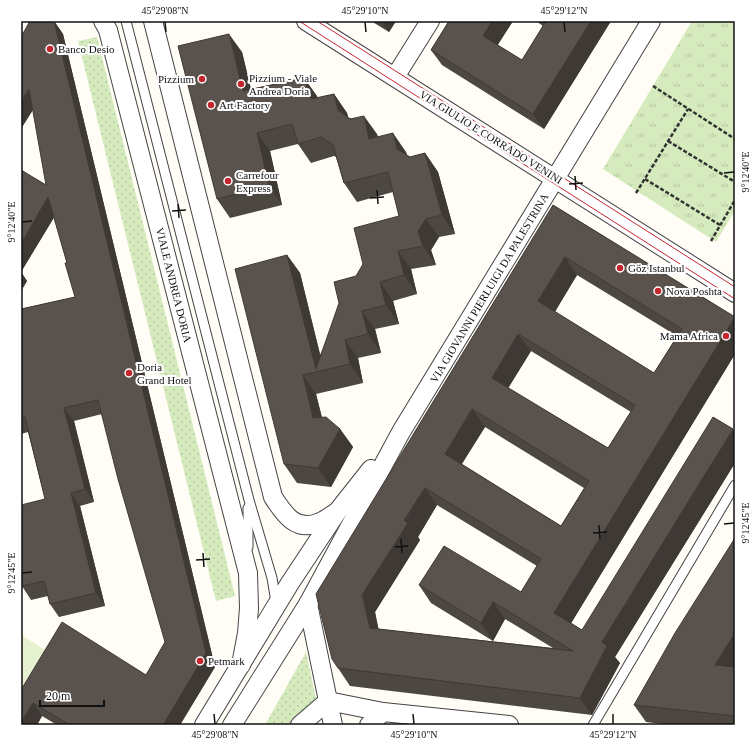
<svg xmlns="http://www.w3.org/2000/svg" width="756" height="746" viewBox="0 0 756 746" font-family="Georgia,serif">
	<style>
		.grass { fill: url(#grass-dots) }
		.park { fill: url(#park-tufts) }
		.pitch { fill: #e6f2cf }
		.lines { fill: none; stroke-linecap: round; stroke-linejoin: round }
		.lane-casing { stroke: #444; stroke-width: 11 }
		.street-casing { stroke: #444; stroke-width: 20 }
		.path { stroke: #333; stroke-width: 2.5; stroke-dasharray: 4 2; stroke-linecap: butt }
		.lane { stroke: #fff; stroke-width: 9 }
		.street { stroke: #fff; stroke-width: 18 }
		.tram { stroke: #c4262e; stroke-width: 1 }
		.wall { fill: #4d4742; fill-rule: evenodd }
		.shaded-wall { fill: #3f3936 }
		.building { fill: #5a524d; stroke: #3f3936; fill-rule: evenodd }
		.ticks { fill: none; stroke: #111; stroke-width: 1.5 }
		.poi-dot { fill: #c4262e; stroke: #fff; stroke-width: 1.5 }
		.labels { text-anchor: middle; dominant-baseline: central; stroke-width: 4; stroke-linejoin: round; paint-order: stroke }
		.poi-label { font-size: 11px; fill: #111; stroke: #fff; text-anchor: start }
		.street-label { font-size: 11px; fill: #111; stroke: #fff }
		.neatline { fill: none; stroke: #111; stroke-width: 1.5 }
		.ticks-label { font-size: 10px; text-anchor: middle; fill: #111 }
	</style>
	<defs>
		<pattern id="grass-dots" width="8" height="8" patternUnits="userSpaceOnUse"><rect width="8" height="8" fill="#d5ebbd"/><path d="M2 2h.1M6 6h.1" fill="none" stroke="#b6c8a1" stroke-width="1.8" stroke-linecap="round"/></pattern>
		<pattern id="park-tufts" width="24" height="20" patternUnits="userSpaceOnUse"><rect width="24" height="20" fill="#d5ebbd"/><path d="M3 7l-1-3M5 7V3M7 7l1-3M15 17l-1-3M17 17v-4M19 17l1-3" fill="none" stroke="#b6c8a1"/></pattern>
	</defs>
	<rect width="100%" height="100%" fill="#fffdf5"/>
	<g class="grass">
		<path d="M97,37L235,596L216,601L78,41Z"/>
		<path d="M306,652L317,703L287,725H265Z"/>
	</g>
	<path class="park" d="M692,21H735V210L716,242L603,169Z"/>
	<path class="pitch" d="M21,635L50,653L21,700Z"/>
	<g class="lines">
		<defs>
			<g id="lane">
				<path d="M126,21L249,500L272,578L276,602"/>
				<path d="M248,547V508"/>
				<path d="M593,725L735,485"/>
			</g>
			<g id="street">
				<path d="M103,21L108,30L248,573L249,608L247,633L241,665"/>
				<path d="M153,21L273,497C284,514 296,533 320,522C326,520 331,515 337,512"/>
				<path d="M306,21L735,293"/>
				<path d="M395,77L430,21"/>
				<path d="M308,604L333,725"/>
				<path d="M328,701L383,712L509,725"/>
				<path d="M204,725L290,583L337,512L371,469"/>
				<path d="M232,725L308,604L401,432L651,21"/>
				<path d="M300,725L328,701"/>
				<path d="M369,725L383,712"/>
			</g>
		</defs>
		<use href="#lane" class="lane-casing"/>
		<use href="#street" class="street-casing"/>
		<g class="path">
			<path d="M653,86L735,139"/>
			<path d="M668,141L735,182"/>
			<path d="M645,179L720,225"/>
			<path d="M636,193L688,109"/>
			<path d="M711,241L735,200"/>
		</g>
		<use href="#lane" class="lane"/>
		<use href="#street" class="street"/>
		<g class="tram">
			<path d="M299,21L735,299"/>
			<path d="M317,21L735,287"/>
		</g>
	</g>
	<g class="wall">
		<path d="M54,21L63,34L215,667L180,725H57L42,716L37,725H21V690L146,675L165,642L102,414L74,421L94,502L80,506L105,606L59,617L50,604L48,596L31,600L22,586L45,499L28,432L21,434V309L75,297L67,263L54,217L21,272L27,281L21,291V170L46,185Z"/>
		<path d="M371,21H396L389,32Z"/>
		<path d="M449,21H513L497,45L522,60L543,26L536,21H611L544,129L442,65L431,50Z"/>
		<path d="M242,52L251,89L304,78L318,98L334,94L347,113L348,117L377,134L378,137L406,152L407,155L410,157L425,153L438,172L455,234L439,237L431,250L436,265L411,269L417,294L393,301L399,324L375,329L381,353L358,358L363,383L316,394L322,417L340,429L353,447L331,487L297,483L284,464L287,255L300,273L320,355L356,276L399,216L393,192L357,202L344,183L336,157L334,156L311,163L298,144L270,151L282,205L230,218L217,199Z"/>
		<path d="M553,205L735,317V354L571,623L582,630L735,433V463L615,657L620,663L592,715L350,686L338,668ZM577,275L677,336L654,373L555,312ZM531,351L631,412L608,448L508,388ZM485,427L584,488L561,526L462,464ZM437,505L537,566L521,592L419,585L431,603L493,641L505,619L553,648L378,629L375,612L420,540L418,537Z"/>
		<path d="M735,538V725H669L646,722L634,705Z"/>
	</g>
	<g class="shaded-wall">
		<path d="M54,21L63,34L215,667L180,725H163L206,653Z"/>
		<path d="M381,21H396L389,32Z"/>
		<path d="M492,21H513L494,51L483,36Z"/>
		<path d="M591,21H611L544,129L533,114Z"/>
		<path d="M229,34L242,52L256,110L243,91Z"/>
		<path d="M304,78L317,96L325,118L311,99Z"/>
		<path d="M29,89L38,102L21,129V101Z"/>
		<path d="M334,94L347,113L351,129L338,110Z"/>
		<path d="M364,116L377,134L382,158L369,139Z"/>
		<path d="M257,133L270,151L282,205L269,186Z"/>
		<path d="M393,133L406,152L410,167L397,149Z"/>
		<path d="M425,153L438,172L455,234L442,215Z"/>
		<path d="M48,197L58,211L21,272L27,281L21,291V244Z"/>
		<path d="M426,219L439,237L431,250L436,265L423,246L418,231Z"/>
		<path d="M398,251L411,269L417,294L404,275Z"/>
		<path d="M287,255L300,273L324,370L316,369Z"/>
		<path d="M565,257L577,275L550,319L538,301Z"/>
		<path d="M380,282L393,301L399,324L386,305Z"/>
		<path d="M362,311L375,329L381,353L368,334Z"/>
		<path d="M735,317V354L567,630L554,613Z"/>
		<path d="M518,334L531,351L504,395L492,378Z"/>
		<path d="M345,340L358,358L363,383L350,364Z"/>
		<path d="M303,375L316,394L326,436L313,418Z"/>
		<path d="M64,408L74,421L94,502L85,489Z"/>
		<path d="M472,409L485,427L457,471L445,454Z"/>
		<path d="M340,429L353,447L331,487L318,468Z"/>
		<path d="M733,429L735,433V463L615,657L620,663L592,715L580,698L602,642Z"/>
		<path d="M425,488L437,505L418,537L420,540L375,612L382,645L370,628L362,595L404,520Z"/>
		<path d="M71,493L80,506L105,606L96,593Z"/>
		<path d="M493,602L505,619L493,641L481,623Z"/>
		<path d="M735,633V669L715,665Z"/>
		<path d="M33,703L42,716L37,725H21V723Z"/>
	</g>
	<g class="building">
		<path d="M30,21H54L206,653L163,725H70L33,703L21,723V690L62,622L146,675L165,642L118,479L98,400L64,408L85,489L71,493L96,593L50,604L44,581L22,586L21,585V505L45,499L25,417L21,418V309L75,297L65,263H67L48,197L21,244V170L46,185L29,89L21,101V37Z"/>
		<path d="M449,21H492L483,36L522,60L546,21H591L533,114L431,50Z"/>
		<path d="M229,34L243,91L304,78L311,99L334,94L338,110L350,119L364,116L369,139L393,133L397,149L410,157L425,153L442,215L426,219L418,231L423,246L398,251L404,275L380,282L386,305L362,311L368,334L345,340L350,364L303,375L313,418L326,417L340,429L318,468L284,464L235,269L287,255L316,369L339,303L334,282L356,276L363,264L354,228L399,216L388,172L344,183L333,145L321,137L298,144L292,124L257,133L269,186L217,199L178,46Z"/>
		<path d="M553,205L735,317L554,613L582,630L713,417L733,429L602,642L607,646L580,698L338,668L332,659L316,594ZM565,257L682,329L654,373L538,301ZM518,334L635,405L608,448L492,378ZM472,409L589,481L561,526L445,454ZM425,488L541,559L521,592L444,546L419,585L481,623L493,602L573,651L370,628L362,595L408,523L404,520Z"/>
		<path d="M735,538V633L715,665L735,667V716L634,705L675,633Z"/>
	</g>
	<path class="ticks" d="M165,22L166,32M365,22L366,32M564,22L565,32M724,173L734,172M575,176L576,190M569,184L583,183M377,190L378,204M370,198L384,197M178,204L179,218M172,211L186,210M22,222L32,221M724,524L734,523M599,525L600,539M593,533L607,532M401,539L402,553M395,547L408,546M203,553L204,567M196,560L210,559M22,573L32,572M214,714L215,724M413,714L414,724M613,714V724"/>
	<g class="poi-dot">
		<circle cx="50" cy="49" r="4"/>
		<circle cx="202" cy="79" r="4"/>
		<circle cx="241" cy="84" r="4"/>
		<circle cx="211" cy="105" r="4"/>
		<circle cx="228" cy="181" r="4"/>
		<circle cx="620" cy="268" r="4"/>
		<circle cx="658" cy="291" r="4"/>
		<circle cx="726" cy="336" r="4"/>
		<circle cx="129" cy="373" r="4"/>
		<circle cx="200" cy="661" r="4"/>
	</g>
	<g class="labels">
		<g class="poi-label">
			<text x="58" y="49">Banco Desio</text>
			<text x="249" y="78">Pizzium - Viale<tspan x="249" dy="13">Andrea Doria</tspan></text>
			<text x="194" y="79" text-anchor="end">Pizzium</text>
			<text x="219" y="105">Art Factory</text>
			<text x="236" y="175">Carrefour<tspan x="236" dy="13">Express</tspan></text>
			<text x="628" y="268">Göz Istanbul</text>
			<text x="666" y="291">Nova Poshta</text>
			<text x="718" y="336" text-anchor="end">Mama Africa</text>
			<text x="137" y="367">Doria<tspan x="137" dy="13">Grand Hotel</tspan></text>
			<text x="208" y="661">Petmark</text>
		</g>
		<g class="street-label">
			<text transform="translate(491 137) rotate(32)">VIA GIULIO E CORRADO VENINI</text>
			<text transform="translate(174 285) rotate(76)">VIALE ANDREA DORIA</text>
			<text transform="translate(489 288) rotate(-59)">VIA GIOVANNI PIERLUIGI DA PALESTRINA</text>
		</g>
	</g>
	<rect width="756" height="746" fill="none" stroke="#ffffff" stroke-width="44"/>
	<path d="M40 700v6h64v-6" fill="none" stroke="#111111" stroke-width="2"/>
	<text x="46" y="700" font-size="12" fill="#111111" stroke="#ffffff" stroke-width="3" paint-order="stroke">20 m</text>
	<rect x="22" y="22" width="712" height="702" class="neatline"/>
	<g class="ticks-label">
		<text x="165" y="14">45°29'08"N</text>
		<text x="365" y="14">45°29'10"N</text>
		<text x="564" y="14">45°29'12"N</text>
		<text transform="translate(745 172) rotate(-90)" y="4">9°12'40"E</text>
		<text transform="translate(11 222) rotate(-90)" y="4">9°12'40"E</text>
		<text transform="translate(745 523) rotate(-90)" y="4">9°12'45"E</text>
		<text transform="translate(11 573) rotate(-90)" y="4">9°12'45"E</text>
		<text x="215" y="738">45°29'08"N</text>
		<text x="414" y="738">45°29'10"N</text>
		<text x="613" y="738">45°29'12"N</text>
	</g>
</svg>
